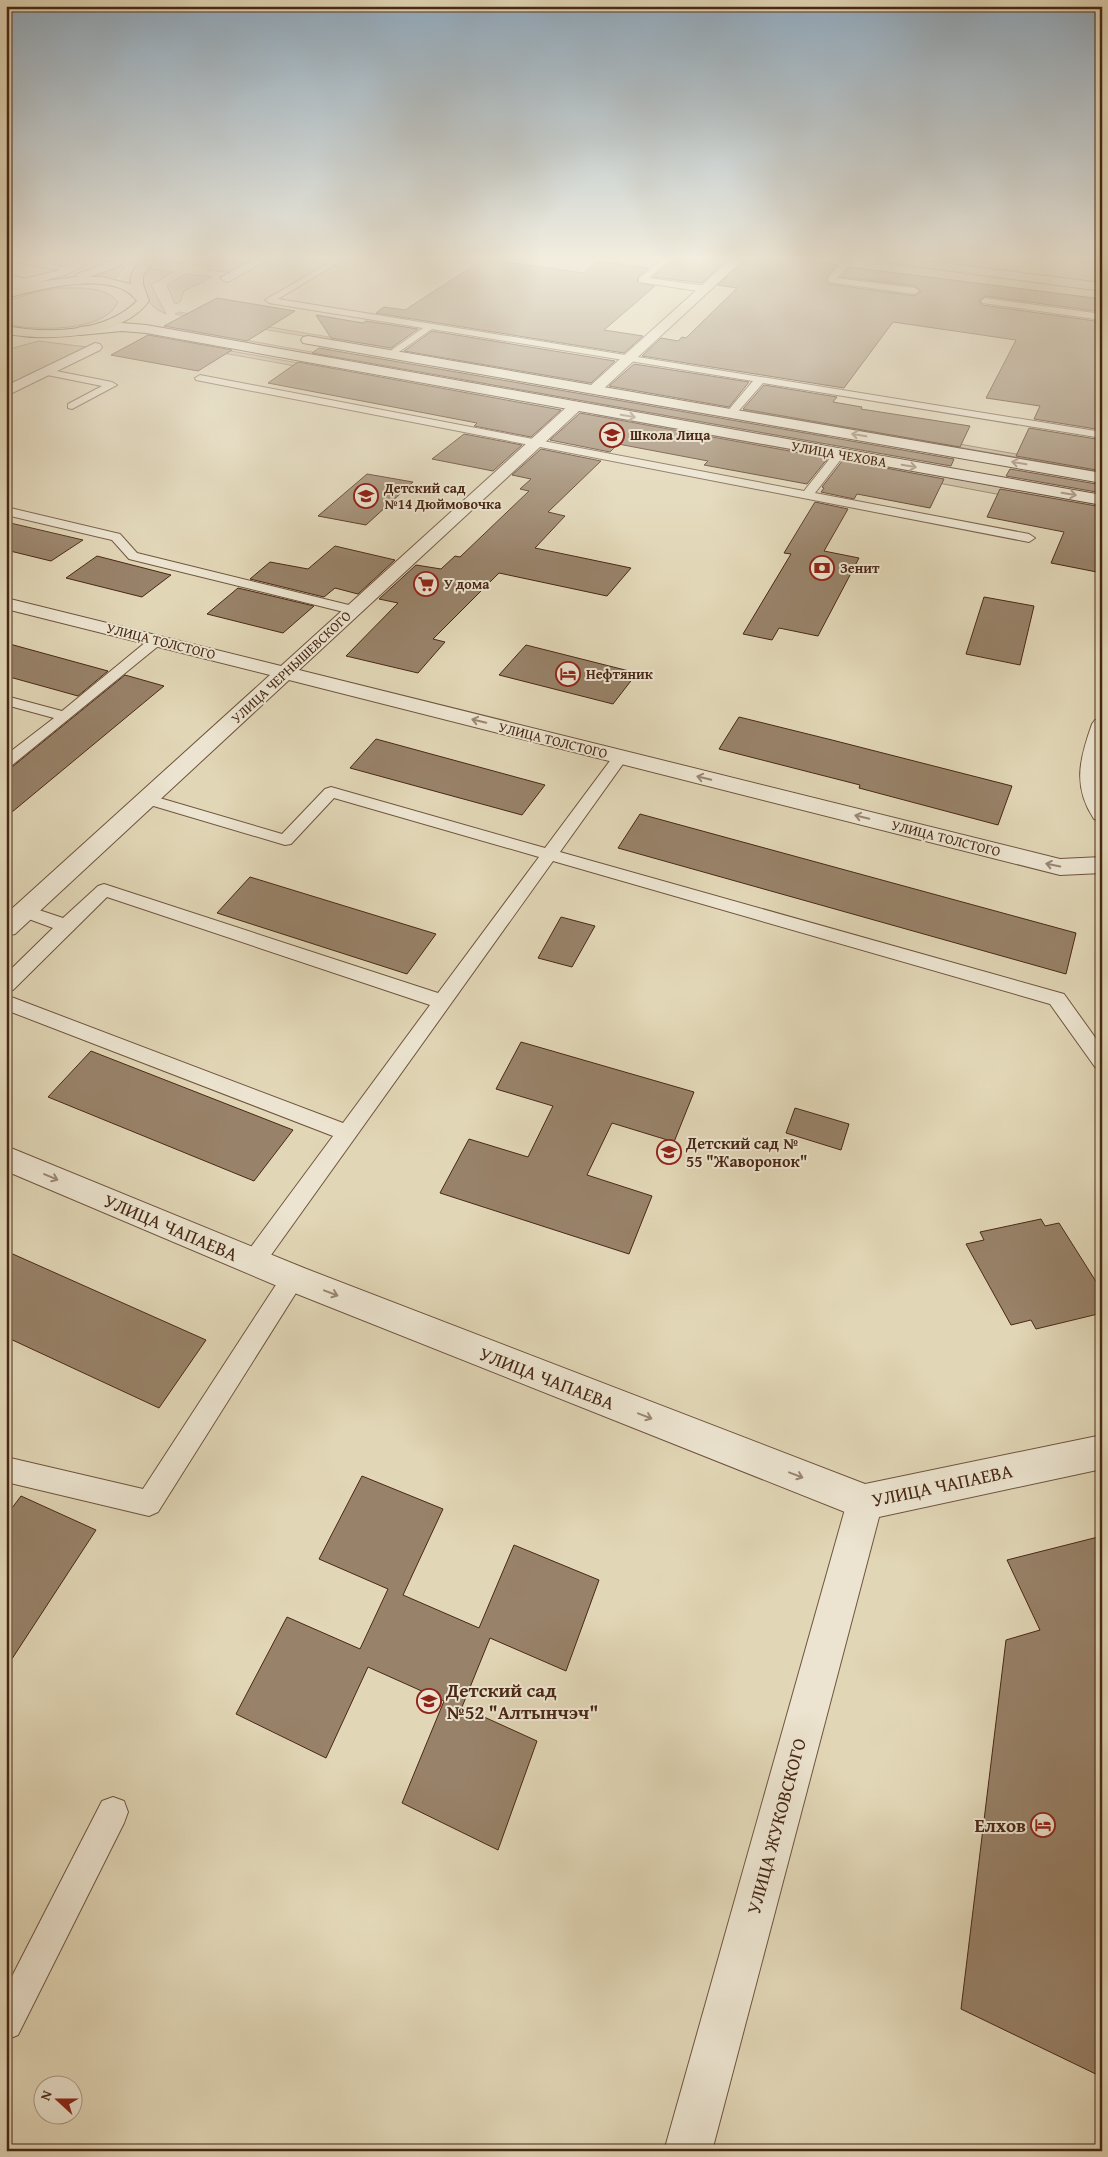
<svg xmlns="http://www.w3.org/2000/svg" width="1108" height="2157" viewBox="0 0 1108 2157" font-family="'Gentium Book Plus',serif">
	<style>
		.green { fill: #c7b89b; stroke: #887058 }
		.building { fill: #988269; stroke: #492815 }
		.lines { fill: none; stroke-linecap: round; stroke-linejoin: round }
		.service-casing { stroke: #6f543d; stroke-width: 2 }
		.minor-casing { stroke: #6f543d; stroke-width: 2 }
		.tertiary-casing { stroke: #6f543d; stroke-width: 2 }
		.secondary-casing { stroke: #492815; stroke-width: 2 }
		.primary-casing { stroke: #492815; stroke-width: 2 }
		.service { fill: #ece4d0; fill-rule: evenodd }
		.minor { fill: #ece4d0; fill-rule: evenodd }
		.tertiary { fill: #ece4d0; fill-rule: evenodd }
		.secondary { fill: #ece4d0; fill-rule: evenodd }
		.primary { fill: #e1d6b6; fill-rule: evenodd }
		.oneway { stroke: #9a8672 }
		.labels { text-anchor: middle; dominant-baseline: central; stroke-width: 4; stroke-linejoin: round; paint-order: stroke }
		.far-poi-label { font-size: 14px; font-weight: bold; fill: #492815; stroke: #ece4d0; text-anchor: start }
		.far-street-label { font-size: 14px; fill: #492815; stroke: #ece4d0 }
		.poi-label { font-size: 16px; font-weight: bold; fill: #492815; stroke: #ece4d0; text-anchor: start }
		.near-street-label { font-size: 19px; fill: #492815; stroke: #ece4d0 }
		.near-poi-label { font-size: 19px; font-weight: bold; fill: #492815; stroke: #ece4d0; text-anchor: start }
	</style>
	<rect width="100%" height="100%" fill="#e1d6b6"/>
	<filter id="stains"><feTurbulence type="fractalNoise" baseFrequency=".004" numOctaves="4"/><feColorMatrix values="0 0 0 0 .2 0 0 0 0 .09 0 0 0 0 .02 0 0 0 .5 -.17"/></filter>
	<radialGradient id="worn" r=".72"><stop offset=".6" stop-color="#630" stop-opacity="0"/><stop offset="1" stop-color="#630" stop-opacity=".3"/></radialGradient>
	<g class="green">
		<path d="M133,259L112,281L87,279Z"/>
		<path d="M166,259H252L226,272L207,270L209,266C193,263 179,264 163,262Z"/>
		<path d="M144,268L173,272L151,285L166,314C146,306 142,292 141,272Z"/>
		<path d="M185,274L212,277L184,291L180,302L175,304L167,285Z"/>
		<path d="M60,288C79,288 105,286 118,302C105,333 33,331 6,324V301L39,291Z"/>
		<path d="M179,312L395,348L391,351L175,314Z"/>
		<path d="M167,326L345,358L350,362L159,329Z"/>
		<path d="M39,341L86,347L6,388V350Z"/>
		<path d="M201,349L225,350L355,373L356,377Z"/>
		<path d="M616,398L827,435L819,437L617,401Z"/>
		<path d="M610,405L818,441L823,446L604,407Z"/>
		<path d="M747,407L1102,469V472L743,410Z"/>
		<path d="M599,415L820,455L828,462L593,419Z"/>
		<path d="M850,462H861L1102,505V514L843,465Z"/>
	</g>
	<g class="building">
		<path d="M484,259L584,273L598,261L648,268L638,277L637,282L655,286L604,330L643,336L624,353L376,313L384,307L405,310Z"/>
		<path d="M673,259H728L702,283L653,277Z"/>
		<path d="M746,259H799L827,263L837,265L827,277L828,284L915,296L921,291L915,286L841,277L849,267L1102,299V312L985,296L979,301L982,305L1102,322V430L1034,419L1040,406L986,398L1016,340L893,322L844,388L642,356L661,338L678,341L682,337L686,338L737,288L718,285Z"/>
		<path d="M217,298L295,311L247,341L164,326Z"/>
		<path d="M316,315L363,323L366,321L418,329L391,348L331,338Z"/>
		<path d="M432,331L615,361L591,383L404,351Z"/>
		<path d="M148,335L232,350L198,371L111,355Z"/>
		<path d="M319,348L954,459L951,466L312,353Z"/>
		<path d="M298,362L561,410L531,437L474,426L477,423L268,383Z"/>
		<path d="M634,364L749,382L729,407L609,386Z"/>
		<path d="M764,385L837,397L833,402L862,407L861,409L970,426L960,447L743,409Z"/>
		<path d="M580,413L828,458L807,484L704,465L708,461L618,444L610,452L550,440Z"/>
		<path d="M1029,428L1102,440V471L1016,456Z"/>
		<path d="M464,434L522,445L493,471L432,459Z"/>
		<path d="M541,449L601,461L548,512L565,516L535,548L631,568L607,596L499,573L433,639L445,642L418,673L346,656L398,603L379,599L416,565L441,569L455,556L460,557L529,491L520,489L531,479L512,475Z"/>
		<path d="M843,460L944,479L930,508L857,494L854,499L821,492L824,488L822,487Z"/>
		<path d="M1010,469L1102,485V493L1006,476Z"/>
		<path d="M367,474L413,482L366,525L318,516Z"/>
		<path d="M1000,489L1102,507V573L1051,563L1064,532L987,517Z"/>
		<path d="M815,502L848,509L824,551L859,558L818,636L779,628L772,640L743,634L791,554L784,553Z"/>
		<path d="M6,522L83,540L51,561L6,550Z"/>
		<path d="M335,546L395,560L358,594L335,588L324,597L250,579L270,562L308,569Z"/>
		<path d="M97,556L171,575L142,597L66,578Z"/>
		<path d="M238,588L314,606L283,633L207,614Z"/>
		<path d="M984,597L1034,606L1020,665L966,654Z"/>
		<path d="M6,643L108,671L78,696L6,676Z"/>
		<path d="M526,645L637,673L613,704L499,675Z"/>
		<path d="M125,675L164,686L6,817V770L12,767Z"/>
		<path d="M739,717L832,740L1012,786L998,825L859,788L860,785L719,749Z"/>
		<path d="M376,739L545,785L522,815L350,768Z"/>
		<path d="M640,814L1076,933L1066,974L618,848Z"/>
		<path d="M250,877L436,934L407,974L217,913Z"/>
		<path d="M561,917L595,926L572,967L538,958Z"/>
		<path d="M521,1042L694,1092L674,1142L612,1123L587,1175L652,1196L629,1254L440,1193L469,1139L528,1157L553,1106L496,1089Z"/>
		<path d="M91,1051L293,1130L254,1181L48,1097Z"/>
		<path d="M795,1108L849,1124L841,1150L786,1133Z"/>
		<path d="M1041,1219L1045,1226L1059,1223L1102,1291V1313L1036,1329L1031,1320L1011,1325L966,1244L984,1240L980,1232Z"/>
		<path d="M6,1251L206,1340L159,1408L6,1337Z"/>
		<path d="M362,1476L443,1509L403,1595L479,1628L514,1545L599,1580L566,1671L490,1638L462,1707L537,1741L498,1850L402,1803L444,1701L368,1667L326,1758L236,1714L287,1617L360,1649L388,1589L319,1559Z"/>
		<path d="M21,1496L96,1530L6,1668V1516Z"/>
		<path d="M1102,1536V2077L961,2009L1006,1640L1040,1630L1007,1560Z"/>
	</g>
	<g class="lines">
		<defs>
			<g id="service">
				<path d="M14,259H25L75,269L71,272L17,262Z"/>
				<path d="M335,259H345L278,299L1102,432V438L763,383L735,415L731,416L726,413L753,381L432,329L393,356L390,355V351L423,328L269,303L265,300Z"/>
				<path d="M662,259H671L649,278L705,286L709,289L705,292L639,282V278Z"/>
				<path d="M845,259H853L837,278L915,288L919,291L915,294L828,282V278Z"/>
				<path d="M6,274L34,281L30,284L6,280Z"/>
				<path d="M985,298L1102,314V320L982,303L981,301Z"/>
				<path d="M46,369L112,382L117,385L72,409L68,408V404L102,386L42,374L41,372Z"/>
				<path d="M200,375L804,491L835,452L839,451L845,454L815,493L1029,534L1035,538L1029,542L196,380L195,378Z"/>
				<path d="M6,507L120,534L137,553L357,607L359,610L352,614L129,559L112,540L6,515Z"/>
				<path d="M157,636L164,640L162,643L11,766L6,768V755L54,718L6,705V696L62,711L152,637Z"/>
				<path d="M620,752L628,757L560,852L1064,994L1102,1047V1069L1095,1067L1050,1004L553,861L261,1269L253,1272L245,1269L242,1262L245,1255L333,1136L6,1010V995L343,1123L430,1005L107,897L13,990L6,992V974L53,928L18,915L15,911L18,907L24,905L63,918L98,886L104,884L438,993L539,857L334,798L291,844L285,845L140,802L138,799L146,794L282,834L325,789L331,787L545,848L615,754Z"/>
				<path d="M293,1268L301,1271L304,1278L301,1285L158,1512L149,1516L6,1482V1457L143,1489L285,1271Z"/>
				<path d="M113,1797L124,1801L128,1812L124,1823L18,2035L6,2040V1988L102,1801Z"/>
			</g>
			<g id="minor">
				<path d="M82,259H97L65,275L6,291V283L57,271Z"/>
				<path d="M255,259H269L230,281L226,282L220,278Z"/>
				<path d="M879,259H910L1102,283V291L885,262Z"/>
				<path d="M95,343L100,344L102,347L100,350L6,396V386Z"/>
				<path d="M865,1484L878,1489L883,1502L712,2151H664L847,1502L852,1489Z"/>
			</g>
			<g id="tertiary">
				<path d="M731,259H744L600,392H590L588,389L590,386Z"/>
				<path d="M575,403L580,404L582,407L580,410L299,670L1060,859L1102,857V873L1060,875L289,680L15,934L6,936V914L270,675L6,609V598L281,666L570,404Z"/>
				<path d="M1102,718V821L1094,819C1072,786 1080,758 1092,724L1095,720Z"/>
				<path d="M6,1146L304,1268L865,1484L1102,1435V1469L865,1520L282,1288L6,1171Z"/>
			</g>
			<g id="secondary">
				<path d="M122,323L146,325L1102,495V505L146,333L122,331L80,335L74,331L80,327Z"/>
				<path d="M308,336L1102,473V483L303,343L301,340L303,337Z"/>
			</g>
			<path id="primary" d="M116,259H130L115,268L89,277H102L131,284C129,273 136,266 144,259H156L143,276V284L149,301C121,339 49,341 6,334V326C48,334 105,333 137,301C115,268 37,290 6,298V290L36,282L76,277L77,274Z"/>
		</defs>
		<use href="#service" class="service-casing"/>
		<use href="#minor" class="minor-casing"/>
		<use href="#tertiary" class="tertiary-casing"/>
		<use href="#secondary" class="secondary-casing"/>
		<use href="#primary" class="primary-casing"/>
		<use href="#service" class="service"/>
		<use href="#minor" class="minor"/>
		<use href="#tertiary" class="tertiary"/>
		<use href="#secondary" class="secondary"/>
		<use href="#primary" class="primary"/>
	</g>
	<defs><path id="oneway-shaft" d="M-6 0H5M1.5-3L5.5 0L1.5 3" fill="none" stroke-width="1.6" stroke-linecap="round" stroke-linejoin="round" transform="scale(1.25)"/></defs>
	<g class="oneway">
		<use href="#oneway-shaft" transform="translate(628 416) rotate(10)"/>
		<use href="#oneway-shaft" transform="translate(859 435) rotate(-170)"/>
		<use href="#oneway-shaft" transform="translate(1019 463) rotate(-170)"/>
		<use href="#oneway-shaft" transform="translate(909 466) rotate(10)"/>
		<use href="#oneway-shaft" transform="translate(1069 494) rotate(10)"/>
		<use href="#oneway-shaft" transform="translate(479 721) rotate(-166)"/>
		<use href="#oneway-shaft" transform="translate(704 778) rotate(-166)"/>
		<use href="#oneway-shaft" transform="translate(862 817) rotate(-166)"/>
		<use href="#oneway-shaft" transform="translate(1053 865) rotate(-168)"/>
		<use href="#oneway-shaft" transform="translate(51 1177) rotate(23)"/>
		<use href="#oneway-shaft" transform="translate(331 1293) rotate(21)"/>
		<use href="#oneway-shaft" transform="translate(645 1416) rotate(21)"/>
		<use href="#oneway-shaft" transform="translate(796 1475) rotate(21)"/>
	</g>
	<linearGradient id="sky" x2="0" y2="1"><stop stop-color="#90aabe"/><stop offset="0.46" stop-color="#f2edde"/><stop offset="1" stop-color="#f2edde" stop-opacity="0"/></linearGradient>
	<rect width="1108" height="561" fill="url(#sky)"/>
	<defs>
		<symbol id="school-ring" viewBox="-11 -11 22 22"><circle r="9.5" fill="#ece4d0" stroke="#8f2418" stroke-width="1.5"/><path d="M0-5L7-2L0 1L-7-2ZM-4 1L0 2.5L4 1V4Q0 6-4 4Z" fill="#8f2418"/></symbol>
		<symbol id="bank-ring" viewBox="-11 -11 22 22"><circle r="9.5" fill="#ece4d0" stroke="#8f2418" stroke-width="1.5"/><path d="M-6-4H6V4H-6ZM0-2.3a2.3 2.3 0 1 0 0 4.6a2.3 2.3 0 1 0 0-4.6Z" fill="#8f2418"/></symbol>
		<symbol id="supermarket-ring" viewBox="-11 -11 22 22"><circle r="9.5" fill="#ece4d0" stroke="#8f2418" stroke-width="1.5"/><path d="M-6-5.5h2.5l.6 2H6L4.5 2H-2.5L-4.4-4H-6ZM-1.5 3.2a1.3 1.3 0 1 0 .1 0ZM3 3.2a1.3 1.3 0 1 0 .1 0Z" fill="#8f2418"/></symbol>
		<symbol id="hotel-ring" viewBox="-11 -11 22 22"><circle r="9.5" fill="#ece4d0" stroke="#8f2418" stroke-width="1.5"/><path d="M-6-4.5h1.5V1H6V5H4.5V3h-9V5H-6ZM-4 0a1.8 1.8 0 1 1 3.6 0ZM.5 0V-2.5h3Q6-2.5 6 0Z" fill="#8f2418"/></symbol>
	</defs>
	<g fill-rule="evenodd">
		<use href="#school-ring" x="598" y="421" width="28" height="28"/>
		<use href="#school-ring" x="352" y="482" width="28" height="28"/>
		<use href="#bank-ring" x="808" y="554" width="28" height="28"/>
		<use href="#supermarket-ring" x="412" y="570" width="28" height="28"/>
		<use href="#hotel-ring" x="554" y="660" width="28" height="28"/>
		<use href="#school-ring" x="655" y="1138" width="28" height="28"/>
		<use href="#school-ring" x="415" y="1687" width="28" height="28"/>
		<use href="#hotel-ring" x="1029" y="1811" width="28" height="28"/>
	</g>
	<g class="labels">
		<g class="far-poi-label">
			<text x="630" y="435">Школа Лица</text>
			<text x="384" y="488">Детский сад<tspan x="384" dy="16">№14 Дюймовочка</tspan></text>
			<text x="840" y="568">Зенит</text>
			<text x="444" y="584">У дома</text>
			<text x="586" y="674">Нефтяник</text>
		</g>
		<g class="far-street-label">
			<text transform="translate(839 454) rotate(10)">УЛИЦА ЧЕХОВА</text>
			<text transform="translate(161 641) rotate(14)">УЛИЦА ТОЛСТОГО</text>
			<text transform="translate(291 667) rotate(-43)">УЛИЦА ЧЕРНЫШЕВСКОГО</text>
			<text transform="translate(553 740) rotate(14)">УЛИЦА ТОЛСТОГО</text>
			<text transform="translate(946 838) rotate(14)">УЛИЦА ТОЛСТОГО</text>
		</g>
		<g class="poi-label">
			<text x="686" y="1143">Детский сад №<tspan x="686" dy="18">55 "Жаворонок"</tspan></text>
		</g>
		<g class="near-street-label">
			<text transform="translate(171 1227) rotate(23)">УЛИЦА ЧАПАЕВА</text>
			<text transform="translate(547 1378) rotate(21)">УЛИЦА ЧАПАЕВА</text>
			<text transform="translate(942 1485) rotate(-12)">УЛИЦА ЧАПАЕВА</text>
			<text transform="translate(776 1826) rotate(-75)">УЛИЦА ЖУКОВСКОГО</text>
		</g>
		<g class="near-poi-label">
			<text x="446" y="1690">Детский сад<tspan x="446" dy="22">№52 "Алтынчэч"</tspan></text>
			<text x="1026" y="1825" text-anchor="end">Елхов</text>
		</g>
	</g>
	<rect width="1108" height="2157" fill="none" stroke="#e1d6b6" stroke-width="25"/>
	<rect x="8" y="8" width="1093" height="2142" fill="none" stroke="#492815" stroke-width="2.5"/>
	<rect x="12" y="12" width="1083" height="2132" fill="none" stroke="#492815"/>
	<g transform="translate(58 2100) rotate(291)"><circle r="24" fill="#ece4d0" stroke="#ab9985"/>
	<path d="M0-4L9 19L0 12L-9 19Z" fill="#8f2418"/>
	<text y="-8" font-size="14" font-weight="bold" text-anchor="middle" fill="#492815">N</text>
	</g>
	<rect width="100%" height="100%" filter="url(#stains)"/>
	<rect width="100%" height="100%" fill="url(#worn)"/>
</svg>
